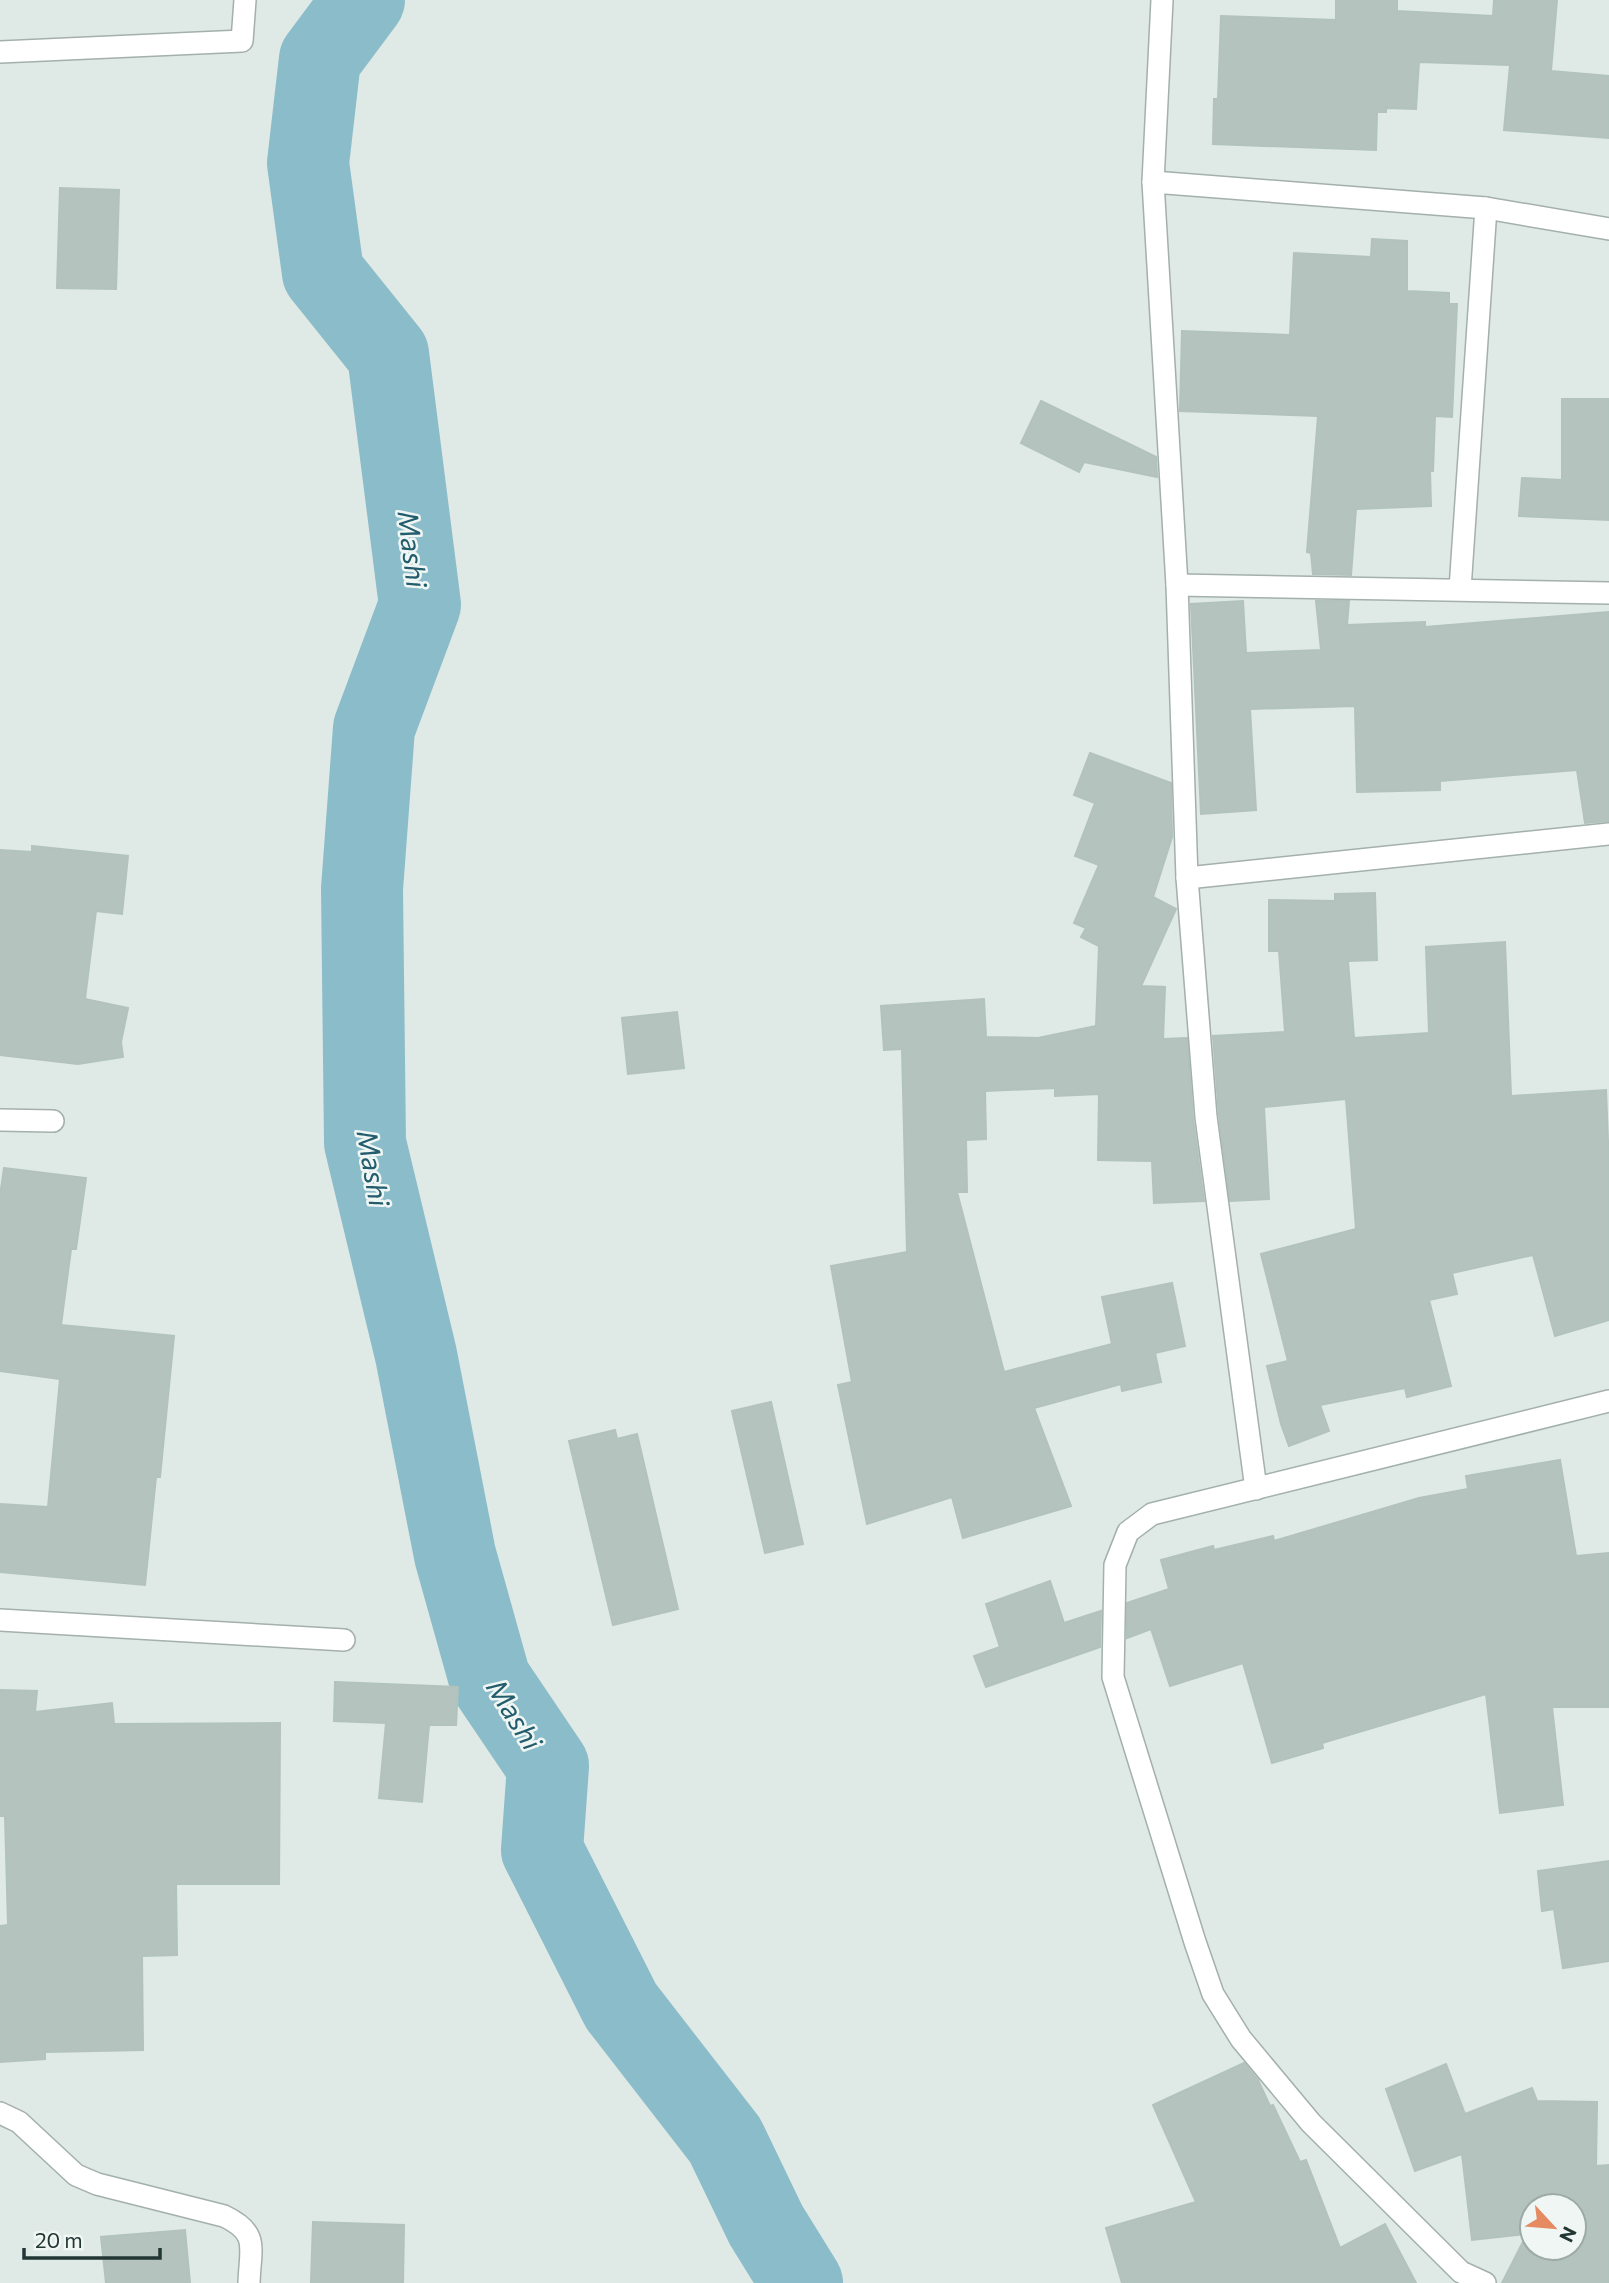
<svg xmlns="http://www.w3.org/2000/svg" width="1609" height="2283" viewBox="0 0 1609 2283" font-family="Commissioner,sans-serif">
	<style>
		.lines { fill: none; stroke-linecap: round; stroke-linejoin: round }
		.river { stroke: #8bbcca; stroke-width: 82 }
		.building { fill: #b5c3be; stroke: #b2c2bc; stroke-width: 2; fill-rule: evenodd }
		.minor-casing { stroke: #a3b0ac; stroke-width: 24 }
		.minor { stroke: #fff; stroke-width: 21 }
		.labels { text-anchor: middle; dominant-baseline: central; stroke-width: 5; stroke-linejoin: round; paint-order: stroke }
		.water-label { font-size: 28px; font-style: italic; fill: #225c6d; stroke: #eff6f3 }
	</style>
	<rect width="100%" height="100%" fill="#dfe9e5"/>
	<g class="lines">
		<path class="river" d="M364,0L320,59L308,163L323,273L388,354L420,605L374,728L362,889L365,1143L416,1355L455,1555L490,1680L548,1766L542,1850L621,2006L725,2140L766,2225L802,2283"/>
	</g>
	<g class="building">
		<path d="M1336,0H1397V11L1493,16L1494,0H1557L1551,71L1609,76V138L1504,130L1510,65L1419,62L1416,109L1386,108V112H1377L1376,150L1213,144L1214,99H1218L1221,16L1336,20Z"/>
		<path d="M60,188L119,190L116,289L57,288Z"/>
		<path d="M1372,239L1407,241V291L1449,293V304H1457L1452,417L1435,416L1433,471H1430L1431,506L1356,509L1351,575L1313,574L1311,553L1307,552L1318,416L1180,411L1182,331L1290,335L1294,253L1371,257Z"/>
		<path d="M1562,399H1609V520L1519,516L1522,478L1562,480Z"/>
		<path d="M1041,401L1156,457L1157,477L1084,462L1079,472L1021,443Z"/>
		<path d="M1243,601L1246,653L1321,650L1316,601H1349L1347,625L1425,622V627L1609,612V821L1585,823L1577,770L1440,781V790L1357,792L1355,706L1250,709L1256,810L1201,814L1191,604Z"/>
		<path d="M1090,753L1171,783L1172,837L1153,897L1176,909L1141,986L1165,987L1163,1039L1187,1038L1193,1119L1204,1201L1154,1203L1152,1161L1098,1160L1099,1094L1055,1096V1088L985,1091L986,1139L966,1140L967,1192H957L1004,1372L1112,1344L1102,1297L1172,1283L1185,1346L1155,1353L1161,1382L1122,1391L1121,1384L1034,1408L1071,1506L963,1538L952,1497L867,1524L838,1385L852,1382L831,1266L907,1252L902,1049L884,1050L881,1006L984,999L986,1037L1038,1038L1096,1026L1099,946L1081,937L1086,928L1074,923L1099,865L1075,856L1095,803L1074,795Z"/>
		<path d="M32,846L128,856L122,914L96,911L85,999L128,1008L121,1042L123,1057L78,1064L0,1055V850L32,852Z"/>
		<path d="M1375,893L1377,960L1348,961L1354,1038L1429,1033L1426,947L1505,942L1511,1096L1606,1090L1609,1167V1320L1555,1336L1533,1255L1452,1273L1457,1294L1429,1300L1451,1386L1407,1397L1405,1388L1320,1405L1329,1431L1289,1446L1281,1424L1267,1366L1288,1361L1261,1254L1356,1229L1346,1099L1264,1107L1269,1199L1230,1201L1219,1116L1213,1036L1285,1032L1279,951H1269V900L1335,901V894Z"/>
		<path d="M677,1012L684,1068L628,1074L622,1018Z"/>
		<path d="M4,1168L86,1178L76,1249H71L61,1325L174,1336L160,1477H156L145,1585L0,1572V1504L48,1507L60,1379L0,1371V1196Z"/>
		<path d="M771,1402L803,1544L765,1553L732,1411Z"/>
		<path d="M615,1430L617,1439L637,1434L678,1609L613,1625L569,1441Z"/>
		<path d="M1560,1460L1576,1556L1609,1553V1707H1552L1563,1805L1500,1813L1486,1694L1322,1743L1323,1748L1272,1763L1243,1663L1170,1686L1151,1629L1127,1638V1603L1169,1589L1161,1560L1213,1546L1214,1550L1273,1536L1274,1541L1419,1498L1468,1489L1466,1476Z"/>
		<path d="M1050,1581L1064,1623L1101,1611L1100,1647L986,1687L974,1656L1000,1647L986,1604Z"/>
		<path d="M335,1682L458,1687L456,1725H429L422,1802L379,1798L386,1723L334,1721Z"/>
		<path d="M0,1690L37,1691L35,1712L112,1703L114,1724L280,1723L279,1884H176L177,1955L142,1956L143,2050L45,2052V2059L0,2062V1926L8,1925L5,1816H0Z"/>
		<path d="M1609,1861V1961L1563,1968L1554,1909L1542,1911L1538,1871Z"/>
		<path d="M1244,2063L1258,2080L1270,2106L1273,2105L1300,2162L1306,2160L1340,2248L1385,2224L1416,2283H1122L1106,2228L1196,2202L1153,2105Z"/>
		<path d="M1446,2064L1465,2114L1532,2088L1537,2101L1597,2102L1596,2166L1609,2165V2283H1502L1527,2234L1472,2240L1462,2154L1415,2171L1386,2089ZM1532,2206H1574V2248H1532Z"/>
		<path d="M313,2222L404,2225L403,2283H311Z"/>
		<path d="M185,2230L190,2283H106L101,2237Z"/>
	</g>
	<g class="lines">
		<defs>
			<g id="minor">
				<path d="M1162,0L1153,182L1177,585L1187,878L1206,1117L1256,1489"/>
				<path d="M0,52L242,41L245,0"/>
				<path d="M1153,182L1486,208L1609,229"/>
				<path d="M1177,585L1609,593"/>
				<path d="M1460,589L1486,208"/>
				<path d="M1187,878L1609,834"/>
				<path d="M0,1120L53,1121"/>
				<path d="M0,1620L344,1640"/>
				<path d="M0,2113L19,2122L76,2175L97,2184L224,2216C260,2233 250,2248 249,2283"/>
				<path d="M1485,2283L1461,2272L1311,2123L1241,2039L1213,1994L1195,1942L1113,1677L1115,1565L1128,1532L1152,1514L1609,1401"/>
			</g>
		</defs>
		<use href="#minor" class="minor-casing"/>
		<use href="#minor" class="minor"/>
	</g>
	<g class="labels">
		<g class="water-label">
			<text transform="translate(413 549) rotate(83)">Mashi</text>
			<text transform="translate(374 1168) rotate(80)">Mashi</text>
			<text transform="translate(515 1714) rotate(58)">Mashi</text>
		</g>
	</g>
	<g transform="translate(1553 2227) rotate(116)"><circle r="33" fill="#eff6f3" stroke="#9daaa6" stroke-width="2"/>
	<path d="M0-5L12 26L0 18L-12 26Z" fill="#e58a61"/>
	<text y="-10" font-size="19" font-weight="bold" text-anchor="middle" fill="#223733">N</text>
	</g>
	<path d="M24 2248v10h136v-10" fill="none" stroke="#223733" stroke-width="3.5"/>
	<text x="35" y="2248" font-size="21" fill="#223733" stroke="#eff6f3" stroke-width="5" paint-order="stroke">20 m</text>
</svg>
